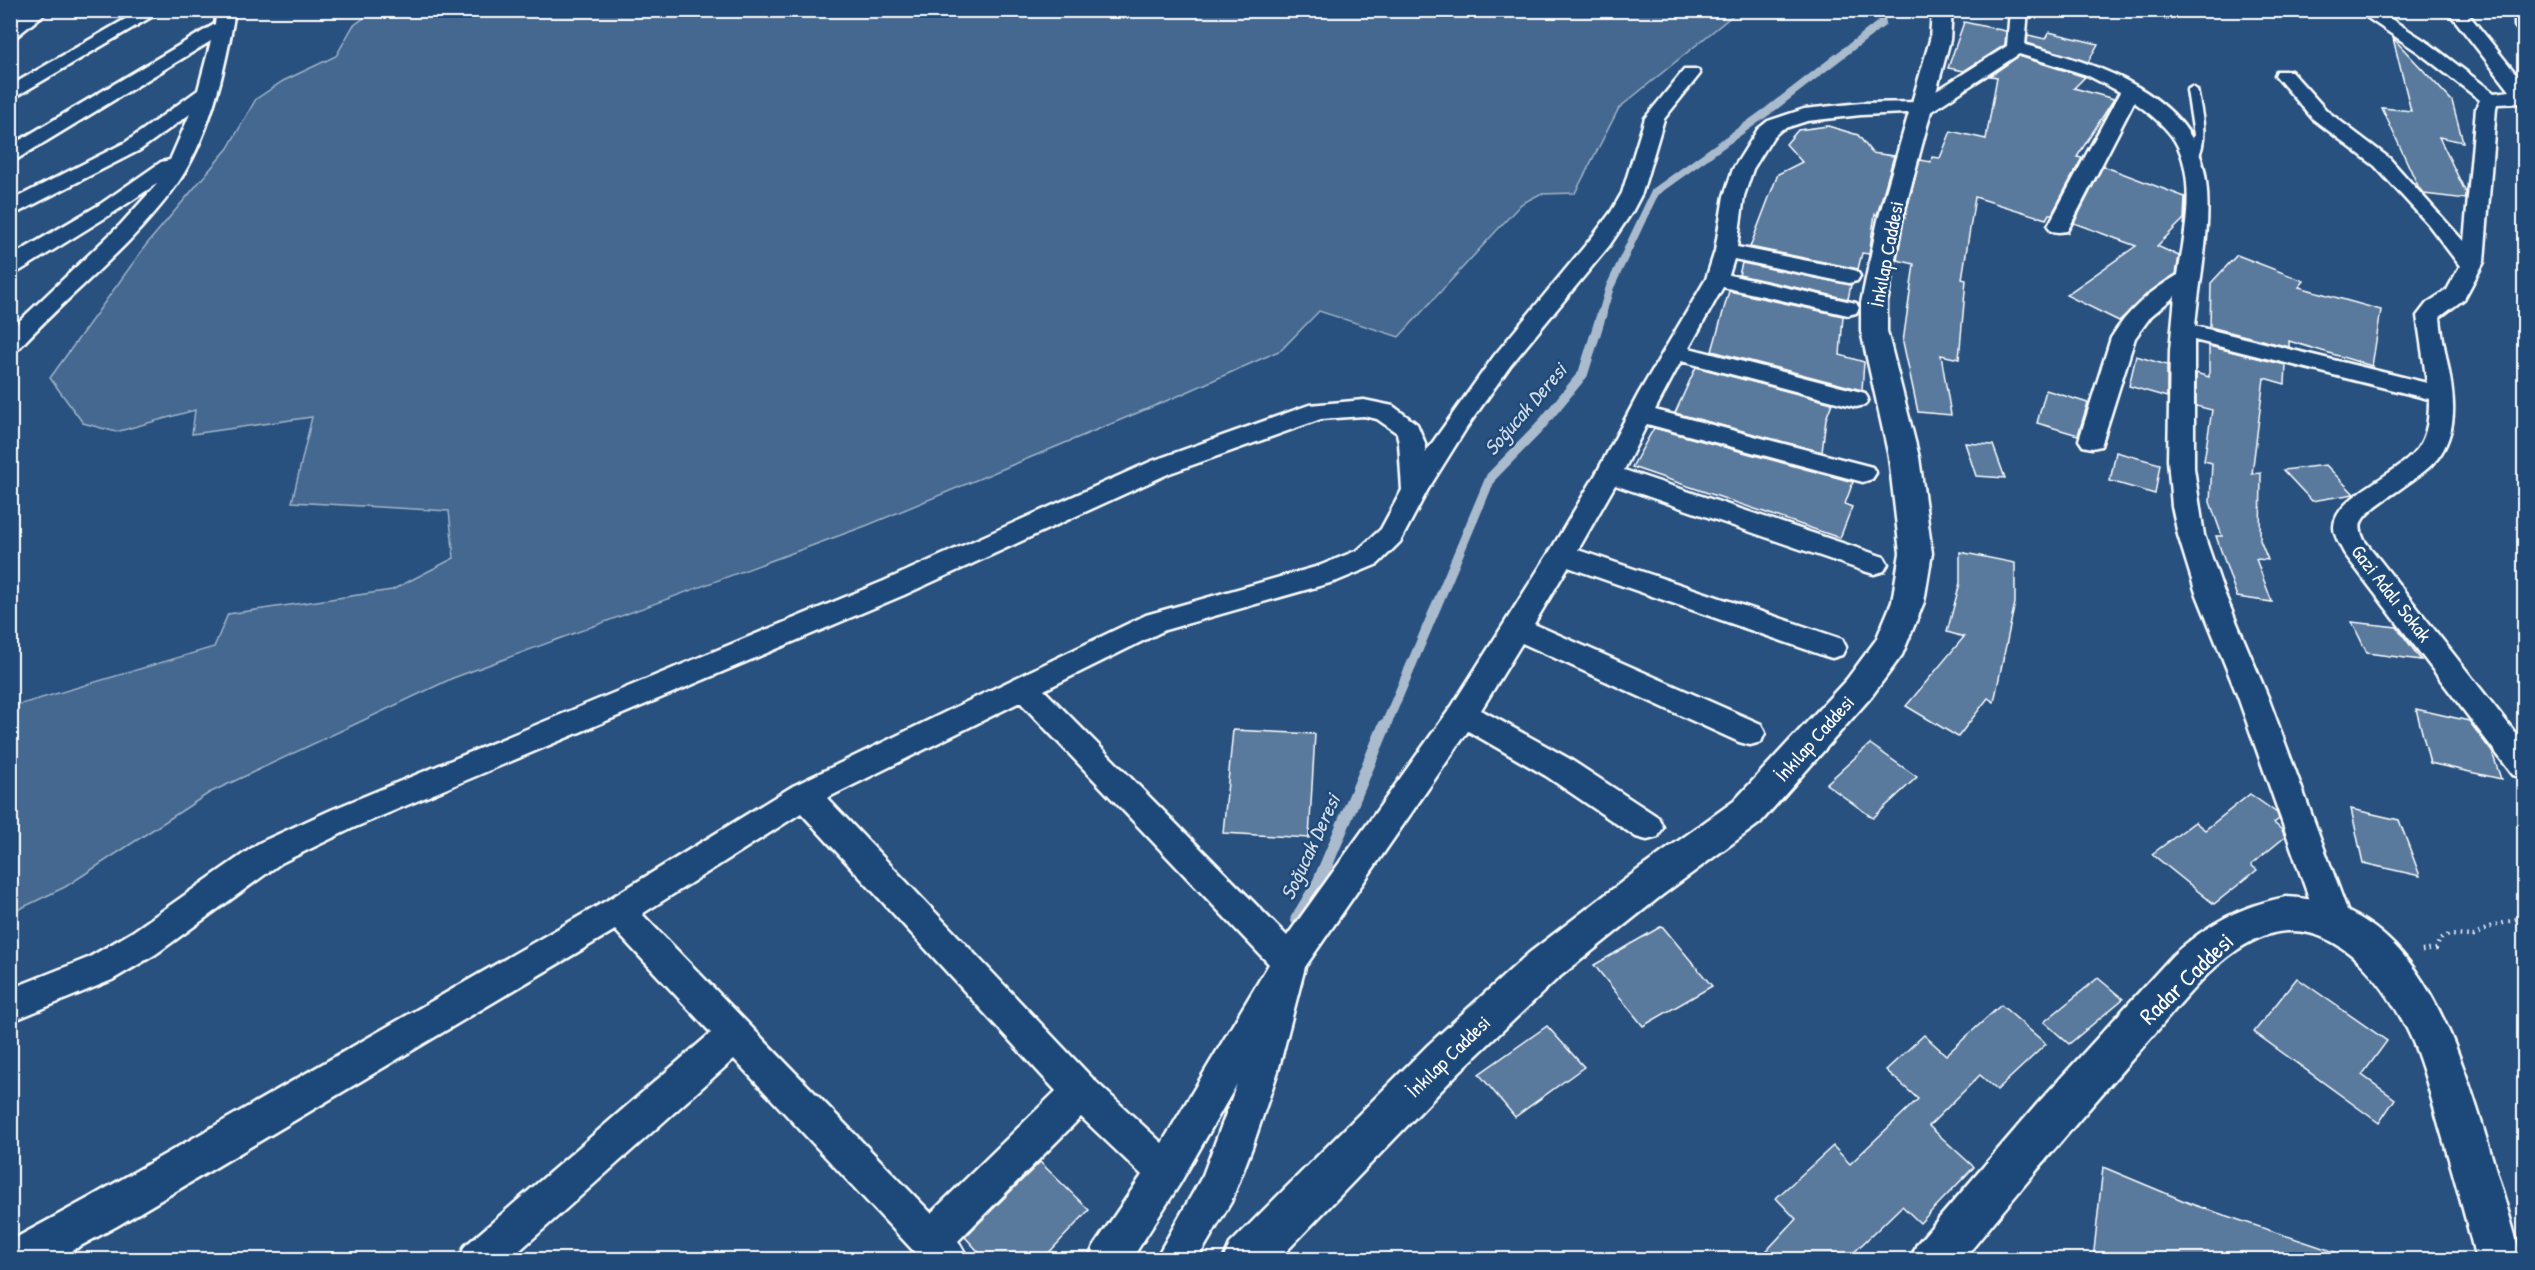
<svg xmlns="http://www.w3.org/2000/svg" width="2535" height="1270" viewBox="0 0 2535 1270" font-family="'Patrick Hand',sans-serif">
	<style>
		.green { fill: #446890; stroke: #a2b4c8; stroke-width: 1.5 }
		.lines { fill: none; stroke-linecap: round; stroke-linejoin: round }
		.stream-far2 { stroke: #aabbcd; stroke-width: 8 }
		.stream-far1 { stroke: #aabbcd; stroke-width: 10 }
		.stream { stroke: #aabbcd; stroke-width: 13 }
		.building { fill: #5a7a9d; stroke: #fff; stroke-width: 1.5 }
		.lane-casing { stroke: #fff; stroke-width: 5 }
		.street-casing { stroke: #fff; stroke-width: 5 }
		.secondary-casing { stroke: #fff; stroke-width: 5 }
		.path { stroke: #fff; stroke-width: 4.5; stroke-dasharray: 1.5 5; stroke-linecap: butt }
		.lane { fill: #1f4a7a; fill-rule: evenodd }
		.street { fill: #1f4a7a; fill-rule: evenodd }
		.secondary { fill: #1f4a7a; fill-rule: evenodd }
		.labels { text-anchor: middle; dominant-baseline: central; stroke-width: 5; stroke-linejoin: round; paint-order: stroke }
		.street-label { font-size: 20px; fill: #fff; stroke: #1f4a7a }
		.water-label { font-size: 21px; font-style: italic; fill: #d4dde6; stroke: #1f4a7a }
		.near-street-label { font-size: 24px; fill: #fff; stroke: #1f4a7a }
	</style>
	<rect width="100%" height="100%" fill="#28517f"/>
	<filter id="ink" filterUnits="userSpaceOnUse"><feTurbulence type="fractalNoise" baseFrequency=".0167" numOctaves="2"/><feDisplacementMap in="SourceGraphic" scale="12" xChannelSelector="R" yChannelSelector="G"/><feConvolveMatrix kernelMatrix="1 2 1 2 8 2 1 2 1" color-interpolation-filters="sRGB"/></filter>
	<g filter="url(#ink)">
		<path class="green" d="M373,11V10L1738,11L1619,108L1575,193L1540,194L1521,204L1399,337L1319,311L1281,350L1178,396L868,525L453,678L209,793L65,887L11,913V707L214,647L228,614L392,590L454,558L449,511L292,502L312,417L192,434L195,410L116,432L83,423L50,378L146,245L228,148L256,99L283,81L336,56L353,26Z"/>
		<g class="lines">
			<path class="stream-far2" d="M1602,314L1610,287L1655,192L1768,111L1882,23L1880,10"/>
			<path class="stream-far1" d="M1385,727L1491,477L1538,429L1583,374L1602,313"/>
			<path class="stream" d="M1297,919L1319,882L1385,725"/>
		</g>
		<g class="building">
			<path d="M1964,22L2006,31L2005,45L1964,71L1948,68Z"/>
			<path d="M2049,32L2098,44L2088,62L2027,43L2028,35L2045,39Z"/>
			<path d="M2393,38L2452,101L2463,142L2439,137L2466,193V199L2424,194L2419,188L2382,108L2411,111Z"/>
			<path d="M2019,56L2085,77L2074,88L2114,99L2077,157L2082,158L2052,214H2049L2046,219L1975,197L1962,279L1966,280L1959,359L1941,355L1951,415L1918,412L1903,342L1914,264L1897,260L1904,220L1920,160L1931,162L1932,157L1940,158L1951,131L1986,139L1997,77L1990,76Z"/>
			<path d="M1828,126L1858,135L1872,153L1894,156L1877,215L1875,214L1869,254L1862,253L1858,269L1750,247L1778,174L1802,162L1786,144L1798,130Z"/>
			<path d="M2103,166L2185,197L2184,219L2157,246L2179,256L2176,274L2148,293L2119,321L2066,295L2136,246L2074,223Z"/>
			<path d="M2237,255L2304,281L2299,287L2381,310L2372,366L2289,341V347L2210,327L2211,283Z"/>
			<path d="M1742,263L1851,285L1848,299L1739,275Z"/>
			<path d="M1729,291L1843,316L1840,355L1864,362L1862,390L1712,351Z"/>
			<path d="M2209,346L2286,365L2285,384L2264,378L2252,474L2261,473L2260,540L2268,560L2256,559L2272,602L2237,597L2216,536H2222L2210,502L2212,463L2204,461L2212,410L2196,406V373L2209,377Z"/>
			<path d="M2136,356L2167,365V397L2129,386Z"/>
			<path d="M1696,367L1832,403L1826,419L1822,452L1675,413Z"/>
			<path d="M2046,390L2088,403L2078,435L2037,423Z"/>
			<path d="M1654,428L1853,482L1845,504L1852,507L1840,538L1632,467Z"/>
			<path d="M1965,443L1993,445L2005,478L1976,476Z"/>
			<path d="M2116,452L2160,464L2155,494L2110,481Z"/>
			<path d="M2326,465L2354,494L2312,501L2283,470Z"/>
			<path d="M1960,552L2015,563V603L1994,702L1988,698L1958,737L1906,706L1964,637L1947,632L1960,583Z"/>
			<path d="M2352,622L2397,627L2421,660L2367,653Z"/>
			<path d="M2416,709L2469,721L2492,752L2501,779L2430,763Z"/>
			<path d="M1233,730L1315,734L1309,838L1223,833Z"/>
			<path d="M1870,744L1917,777L1873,818L1826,784Z"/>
			<path d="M2250,794L2277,813L2279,819L2274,823L2282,830L2285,837L2251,865L2257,870L2214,904L2152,854L2195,822L2205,830Z"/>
			<path d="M2351,809L2399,820L2420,876L2363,863Z"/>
			<path d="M1662,926L1712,986L1643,1026L1594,965Z"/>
			<path d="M2098,978L2123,999L2069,1044L2044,1022Z"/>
			<path d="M2297,978L2387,1041L2362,1075L2395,1099L2379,1123L2254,1032Z"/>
			<path d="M2001,1005L2046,1044L1997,1090L1980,1075L1929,1126L1974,1167L1920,1223L1902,1206L1846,1260H1758L1796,1219L1776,1198L1833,1146L1850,1164L1918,1099L1886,1070L1924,1035L1946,1055Z"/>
			<path d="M1547,1026L1584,1067L1515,1117L1479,1074Z"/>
			<path d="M1040,1162L1089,1210L1042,1260H986L965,1237Z"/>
			<path d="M2103,1167L2194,1205L2341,1254V1260H2093Z"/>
		</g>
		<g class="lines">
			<defs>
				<g id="lane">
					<path d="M2159,10H2170L2175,15L2167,17Z"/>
					<path d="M2192,87L2197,90C2202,115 2209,139 2196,162L2192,163L2187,160L2194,135L2187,90Z"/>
				</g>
				<g id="street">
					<path d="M141,10H163L10,100V86Z"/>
					<path d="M217,10H235C226,67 208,145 172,191C128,250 68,295 18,349L10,351V330L121,224L158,183L113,213L18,272L10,273V257L99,205L161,162L170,160L190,114L140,150L17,213L10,215V201L126,142L198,90L211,41L17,159L10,161V146L215,24Z"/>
					<path d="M2010,10H2028L2025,45C2096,63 2197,95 2206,181C2212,229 2199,278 2195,326L2427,383L2417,316L2427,303L2447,290L2460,266L2428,224L2375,166L2313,119L2275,75L2277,71H2291L2327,111L2389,158L2464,242L2476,108L2480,100L2418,52L2356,10H2377L2430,44L2494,93L2510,91L2447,10H2465L2521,80L2524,79V103L2497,104L2496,108L2484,262L2464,299L2440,317C2443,362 2468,413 2440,455C2424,479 2367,505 2361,523C2359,529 2362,535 2364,540L2524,744V778L2513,775L2344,553C2340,545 2334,536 2334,527C2335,495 2401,474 2418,448C2428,434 2429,416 2429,399L2194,340V468L2204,535L2223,590L2268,697L2351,921L2346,932L2334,936L2322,932L2317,921L2238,697L2195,590L2178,535L2172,506L2168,460L2170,350L2175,296L2151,316L2135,338L2101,446L2092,448L2083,446L2079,440L2111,338C2128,310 2150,291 2178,275C2185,234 2197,179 2175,141C2166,126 2148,112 2134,102L2070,226L2067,231L2059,232L2051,231L2048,226L2120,92L2087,75L2019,54L1930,112L1861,115L1807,121L1782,129L1773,137L1753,169L1744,196L1737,247L1849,269L1857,271L1860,276L1857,281L1849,283L1734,259L1729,275L1856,303L1859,308L1856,313L1848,315L1723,287L1689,348L1865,393L1868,399L1865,405L1856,407L1681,361L1655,410L1872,467L1876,473L1872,479L1863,482L1647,424L1624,470L1884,557L1888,564L1884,571L1874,574L1864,571L1615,485L1578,550L1842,639L1846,647L1842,655L1832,658L1822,655L1568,567L1534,624L1761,724L1765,733L1761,742L1750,745L1739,742L1522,643L1481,710L1568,758L1658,817L1663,827L1658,837L1647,840L1636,837L1546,776L1468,731L1305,967L1278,1071L1253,1145L1231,1202L1197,1260H1155L1203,1175L1237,1084L1179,1185L1131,1260H1088L1094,1246L1142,1175L1081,1117L958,1241L969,1260H922L734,1059L509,1260H459L465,1246L711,1033L615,930L117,1226L55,1260H10V1241L89,1198L606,901L793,786L1146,615L1319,566L1358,550L1381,529L1402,490L1399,443L1397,433L1377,419L1364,416L1321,419L1170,473L904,595L353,828L281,863L156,954L112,980L10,1022V989L88,958L132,932L259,843L331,810L884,581L1152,461L1309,405L1364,400L1393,406L1417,424L1425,443V453L1494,356L1593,236L1611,212L1622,193L1645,118L1684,70H1698L1700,74L1664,119L1642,193L1632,212L1609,246L1510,366L1467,427L1427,491L1400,542L1378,564L1337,581L1165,630L1044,690L1287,936L1452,706L1552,548L1596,474L1639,393L1706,279L1715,251L1724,196L1733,169L1758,129L1768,121L1804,109L1861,103L1919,102L2007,46ZM1020,702L1269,964L1162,1143L1094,1080L827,798ZM801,813L1056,1091L931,1213L642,914Z"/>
					<path d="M2515,10H2524V31L2518,30L2515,26Z"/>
				</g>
				<g id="secondary">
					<path d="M25,10H49L17,36L10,38V22Z"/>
					<path d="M1932,10H1952L1950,40L1902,220L1887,303V331L1919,457L1932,553L1924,602L1902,655L1871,697L1760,823L1661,896L1557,979L1458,1073L1278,1260H1223L1230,1244L1428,1045L1529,953L1635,872L1734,801L1847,679L1876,640L1892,602L1900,553L1889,457L1861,331V303L1878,220L1930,40Z"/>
					<path d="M2286,897C2404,902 2447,1014 2478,1111C2493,1160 2508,1210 2522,1260H2476C2464,1209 2449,1160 2435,1111C2427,1083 2420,1055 2407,1029C2384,984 2343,928 2287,931C2268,932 2252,940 2237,950C2199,976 2172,1015 2142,1048C2081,1117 2021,1188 1963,1260H1910L1917,1244L2038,1103L2173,955C2207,924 2241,906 2286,897Z"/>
				</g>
			</defs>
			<use href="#lane" class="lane-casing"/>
			<use href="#street" class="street-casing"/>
			<use href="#secondary" class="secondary-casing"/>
			<path class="path" d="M2422,951L2436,949L2440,939L2449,935L2474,936L2490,927L2524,917"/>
			<use href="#lane" class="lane"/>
			<use href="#street" class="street"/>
			<use href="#secondary" class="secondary"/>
		</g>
	</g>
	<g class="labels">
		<g class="street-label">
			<text transform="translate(1886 254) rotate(-79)">İnkılap Caddesi</text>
			<text transform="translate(2392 593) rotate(52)">Gazi Adalı Sokak</text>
			<text transform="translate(1814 738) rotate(-48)">İnkılap Caddesi</text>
			<text transform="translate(1448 1056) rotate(-44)">İnkılap Caddesi</text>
		</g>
		<g class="water-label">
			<text transform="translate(1525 409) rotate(-49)">Soğucak Deresi</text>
			<text transform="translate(1310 847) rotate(-65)">Soğucak Deresi</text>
		</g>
		<g class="near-street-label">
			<text transform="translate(2186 978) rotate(-44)">Radar Caddesi</text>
		</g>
	</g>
	<rect width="2535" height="1270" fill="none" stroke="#1f4a7a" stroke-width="36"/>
	<rect x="18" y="18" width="2499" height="1234" fill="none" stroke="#fff" stroke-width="2" filter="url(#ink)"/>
</svg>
